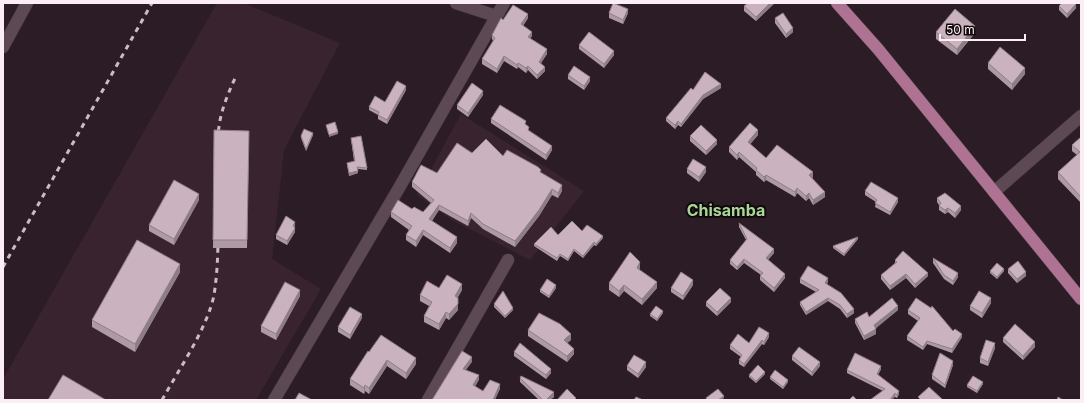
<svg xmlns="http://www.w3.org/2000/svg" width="1084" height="403" viewBox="0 0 1084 403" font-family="Inter,sans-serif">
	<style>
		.built { fill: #39232f }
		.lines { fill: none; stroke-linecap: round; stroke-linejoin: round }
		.minor-casing { stroke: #473941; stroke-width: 13 }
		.major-casing { stroke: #473941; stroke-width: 13 }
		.minor { stroke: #5d4953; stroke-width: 12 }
		.major { stroke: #ae7292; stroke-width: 12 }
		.rail { stroke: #c9bcc3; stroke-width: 3; stroke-dasharray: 5 5; stroke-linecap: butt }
		.wall { fill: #ae9aa3 }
		.shaded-wall { fill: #8d7d85 }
		.building { fill: #cab3be; stroke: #8d7d85 }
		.labels { text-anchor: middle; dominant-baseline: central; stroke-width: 4; stroke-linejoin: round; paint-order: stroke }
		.district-label { font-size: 16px; font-weight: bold; fill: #a9d796; stroke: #10090c }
	</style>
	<rect width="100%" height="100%" fill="#2c1c25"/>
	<g class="built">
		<path d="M217,3H244L340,43L284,150L272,259L321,289L256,400H3V379Z"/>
		<path d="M461,114L584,191L530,260L450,219L417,195Z"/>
	</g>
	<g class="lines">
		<defs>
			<g id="minor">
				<path d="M456,3L496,16"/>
				<path d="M3,47L27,3"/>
				<path d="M994,192L1081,116"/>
				<path d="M274,400L399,188L504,3"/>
				<path d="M428,400L508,260"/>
			</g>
			<path id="major" d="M837,3L878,49L1081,299"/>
		</defs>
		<use href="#minor" class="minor-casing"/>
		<use href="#major" class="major-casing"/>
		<use href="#minor" class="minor"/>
		<use href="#major" class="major"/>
		<g class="rail">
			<path d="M218,141C218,117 226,98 236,76"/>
			<path d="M3,267L152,3"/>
			<path d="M162,400C179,369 207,329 214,295C217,276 218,256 218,237"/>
		</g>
	</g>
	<g class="wall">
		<path d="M774,3L756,21L744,11V6Z"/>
		<path d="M1059,6L1076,8L1067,18L1059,10Z"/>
		<path d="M609,13H628L623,24L609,18Z"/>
		<path d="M528,18L523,26L532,36L530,38L547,54L541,63L545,71L537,79L528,70L526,73L518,67L517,69L504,61L497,73L482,64V59L493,41L492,39V35L503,20Z"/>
		<path d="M775,18L793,32L786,38L775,23Z"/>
		<path d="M936,32L975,33L957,55L936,39Z"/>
		<path d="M579,45L614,55L604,68L579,49Z"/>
		<path d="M988,63L1025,74L1012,90L988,69Z"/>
		<path d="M568,75L590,81L584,90L568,79Z"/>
		<path d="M721,88L703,99L681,127L678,125L675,129L666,121V118L693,90Z"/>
		<path d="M406,90L387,124L378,119V115L369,110V107L385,102Z"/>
		<path d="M483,95L468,117L457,109V105Z"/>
		<path d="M491,119L526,125L529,131L552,150L546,160L491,123Z"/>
		<path d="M214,130L249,131L247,248H213Z"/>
		<path d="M313,135L306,151L301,138V136Z"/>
		<path d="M758,135L750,144L766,158L813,177L812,178L825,197L813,205L809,198L806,201L797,193L795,197L766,180L764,182L756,175V172L739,157L737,160L729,152V147Z"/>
		<path d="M690,136L717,144L706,155L690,141Z"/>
		<path d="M1081,137V203L1058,179V172L1077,155L1072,151V145Z"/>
		<path d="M351,138L367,168V170L358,169V173L349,176L347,163L354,161Z"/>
		<path d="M472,153L503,156L541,173L562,191L558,198L552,195L539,216L515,247L483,229L471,218L468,226L439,210L432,221L457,243L450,253L423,235L416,247L406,240V235L409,230L391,217V212L412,209L423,212L431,203L412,187V182L437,173Z"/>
		<path d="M687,169L706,172L699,182L687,173Z"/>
		<path d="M865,191L898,202L890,215L875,207L876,202L865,195Z"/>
		<path d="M937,198L961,210L955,218L948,212L945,214L939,210V205L937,202Z"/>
		<path d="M199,200L174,245L149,231V225Z"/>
		<path d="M739,223L774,253L768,260L785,278L774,292L760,280V276L761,275L744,263L737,270L730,264V260L746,240L739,227Z"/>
		<path d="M295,226V232L287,245L276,239V235Z"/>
		<path d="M582,231L603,238L596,246L594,245L583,258L574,251L568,261L560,256L557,261L534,246V244L558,235Z"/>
		<path d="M858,239L844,256L833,248V246Z"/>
		<path d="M933,258L958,277L953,285L944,279L933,263Z"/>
		<path d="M895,260L928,276L915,288L906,278L890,290L881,279V275L895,263Z"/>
		<path d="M640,268L639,270L657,288L642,305L624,291L619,297L609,290V283Z"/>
		<path d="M1008,269L1026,276L1017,283L1008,273Z"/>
		<path d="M990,271H1004L997,279L990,273Z"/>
		<path d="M180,272L135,352L92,327V320Z"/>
		<path d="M800,279L828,282L827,284L854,313L847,318L840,309L828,301L806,315L800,305V302L816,292L800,283Z"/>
		<path d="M693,285L683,300L671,292V288Z"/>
		<path d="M439,288L462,290L457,298L458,310L449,320L446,318L439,330L424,322V316L429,306L420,301V295Z"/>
		<path d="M556,288L549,298L540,292V290Z"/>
		<path d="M300,296L276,340L261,332V326Z"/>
		<path d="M706,302H731L717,316L706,306Z"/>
		<path d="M991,303L982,318L970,310V306Z"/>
		<path d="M494,304L513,310L505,318L494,307Z"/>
		<path d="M898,310L875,328L876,334L864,340L855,323V319L869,317Z"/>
		<path d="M908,310L953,331L962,337L952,353L927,344L923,350L907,340V336L918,321L908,314Z"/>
		<path d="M663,313L657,321L650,316V314Z"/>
		<path d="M362,318L350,339L338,332V327Z"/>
		<path d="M528,330L571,340L567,343L574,354L567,362L528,336Z"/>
		<path d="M769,337L764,345L762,344L744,367L739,364V360L741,357L730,349V345L749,343Z"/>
		<path d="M1003,338L1035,347L1023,360L1003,342Z"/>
		<path d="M995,348L988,366L980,363V358Z"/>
		<path d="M369,352L416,364L406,379L387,366L369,394L365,391L364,394L350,385V379Z"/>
		<path d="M514,352L551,373L546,379L514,356Z"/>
		<path d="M792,356L820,366L812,376L792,360Z"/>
		<path d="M953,365L945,388L932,379V375Z"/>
		<path d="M627,366L646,367L638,378L627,370Z"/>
		<path d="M881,369L878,375L899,394L897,398L847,373V370Z"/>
		<path d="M765,374L756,383L749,377V375Z"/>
		<path d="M770,377L788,382L783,389L770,379Z"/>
		<path d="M520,378L554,397L550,400H539L520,382Z"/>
		<path d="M983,384L977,393L967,387V385Z"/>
	</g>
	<g class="shaded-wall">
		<path d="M770,3H774V4L756,21V17Z"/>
		<path d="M1076,4V8L1067,18V14Z"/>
		<path d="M628,9V13L623,24V20Z"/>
		<path d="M528,14V18L521,29V24Z"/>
		<path d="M975,26V33L957,55V49Z"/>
		<path d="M793,28V32L786,38V34Z"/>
		<path d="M532,32V36L528,41V37Z"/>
		<path d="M547,49V54L539,66V62Z"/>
		<path d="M614,51V55L604,68V64Z"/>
		<path d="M504,56V61L497,73V69Z"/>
		<path d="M518,63V67L517,69V65Z"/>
		<path d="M528,66V70L526,73V68Z"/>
		<path d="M545,67V71L537,79V75Z"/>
		<path d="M1025,68V74L1012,90V84Z"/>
		<path d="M590,77V81L584,90V86Z"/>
		<path d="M721,84V88L703,99L681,127V124L703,95Z"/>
		<path d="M406,86V90L387,124V120Z"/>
		<path d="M483,91V95L468,117V113Z"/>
		<path d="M678,121V125L675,129V125Z"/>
		<path d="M758,130V135L748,147V142Z"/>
		<path d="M338,132V134L329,137V135Z"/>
		<path d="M313,133V135L306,151V149Z"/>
		<path d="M717,140V144L706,155V151Z"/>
		<path d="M552,146V150L546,160V155Z"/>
		<path d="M739,152V157L737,160V155Z"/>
		<path d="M706,167V172L699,182V177Z"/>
		<path d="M358,171V173L349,176V173Z"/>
		<path d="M813,172V177L809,180V175Z"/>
		<path d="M766,175V180L764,182V177Z"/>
		<path d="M562,185V191L558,198V193Z"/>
		<path d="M797,188V193L795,197V192Z"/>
		<path d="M552,189V195L539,216L515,247V241Z"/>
		<path d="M825,192V197L813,205V200Z"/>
		<path d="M809,193V198L806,201V196Z"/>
		<path d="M199,194V200L174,245V239Z"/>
		<path d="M898,198V202L890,215V212Z"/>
		<path d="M439,205V210L429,224V219Z"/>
		<path d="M961,206V210L955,218V213Z"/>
		<path d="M948,208V212L945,214V210Z"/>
		<path d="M471,213V218L468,226V221Z"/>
		<path d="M295,222V226L293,231V226Z"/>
		<path d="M295,228V232L287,245V241Z"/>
		<path d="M423,230V235L416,247V241Z"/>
		<path d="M603,236V238L596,246V244Z"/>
		<path d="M457,237V243L450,253V248Z"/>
		<path d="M858,237V239L844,256V254Z"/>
		<path d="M594,242V245L583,258V256Z"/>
		<path d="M574,249V251L568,261V259Z"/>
		<path d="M774,249V253L766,262V258Z"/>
		<path d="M744,259V263L737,270V267Z"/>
		<path d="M640,262V268L637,274V268Z"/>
		<path d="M180,264V272L135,352V344Z"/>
		<path d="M1004,269V271L997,279V277Z"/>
		<path d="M1026,272V276L1017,283V279Z"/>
		<path d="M928,273V276L915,288V284Z"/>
		<path d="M958,273V277L953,285V281Z"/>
		<path d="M785,274V278L774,292V288Z"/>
		<path d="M906,274V278L890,290V286Z"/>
		<path d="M828,278V282L825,287V283Z"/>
		<path d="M693,280V285L683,300V296Z"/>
		<path d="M657,282V288L642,305V299Z"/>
		<path d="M462,284V290L455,303V296Z"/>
		<path d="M556,285V288L549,298V296Z"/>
		<path d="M624,285V291L619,297V291Z"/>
		<path d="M300,290V296L276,340V334Z"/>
		<path d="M458,298V310L449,320V314Z"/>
		<path d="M731,298V302L717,316V312Z"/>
		<path d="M828,298V301L806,315V312Z"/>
		<path d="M991,298V303L982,318V313Z"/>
		<path d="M898,306V310L874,330V325Z"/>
		<path d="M513,308V310L505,318V316Z"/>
		<path d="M854,309V313L847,318V314Z"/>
		<path d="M663,311V313L657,321V319Z"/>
		<path d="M446,312V318L439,330V324Z"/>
		<path d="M362,314V318L350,339V335Z"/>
		<path d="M876,329V334L864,340V336Z"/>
		<path d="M769,333V337L764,345V342Z"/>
		<path d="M571,334V340L564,346V340Z"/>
		<path d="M962,334V337L952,353V349Z"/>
		<path d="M762,340V344L744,367V364Z"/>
		<path d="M927,341V344L923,350V347Z"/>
		<path d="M1035,342V347L1023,360V356Z"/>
		<path d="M995,343V348L988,366V362Z"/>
		<path d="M574,349V354L567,362V356Z"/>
		<path d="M472,357V362L463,374V369Z"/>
		<path d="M416,358V364L406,379V373Z"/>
		<path d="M387,360V366L369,394V388Z"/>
		<path d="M953,361V365L945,388V385Z"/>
		<path d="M646,362V367L638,378V374Z"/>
		<path d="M820,362V366L812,376V372Z"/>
		<path d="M881,366V369L877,377V374Z"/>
		<path d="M551,369V373L546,379V375Z"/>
		<path d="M765,372V374L756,383V381Z"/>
		<path d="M479,375V380L473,390V385Z"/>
		<path d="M788,380V382L783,389V387Z"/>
		<path d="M983,382V384L977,393V391Z"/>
		<path d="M500,384V389L495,400H493Z"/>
		<path d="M365,385V391L364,394V388Z"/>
		<path d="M899,391V394L897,398V395Z"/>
		<path d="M554,392V397L550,400H546Z"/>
		<path d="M895,393V397L892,400H890Z"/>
		<path d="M724,396V398L721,400H718Z"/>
	</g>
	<g class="building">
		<path d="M613,3L628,9L623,20L609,13Z"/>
		<path d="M748,3H770L756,17L744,6Z"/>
		<path d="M1062,3H1075L1076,4L1067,14L1059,6Z"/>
		<path d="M513,5L528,14L521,24L532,32L528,37L547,49L539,62L545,67L537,75L528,66L526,68L518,63L517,65L504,56L497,69L482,59L495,38L492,35L501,18L503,20Z"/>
		<path d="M955,9L975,26L957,49L936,32Z"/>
		<path d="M783,13L793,28L786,34L775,18Z"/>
		<path d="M589,32L614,51L604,64L579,45Z"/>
		<path d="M1000,47L1025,68L1012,84L988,63Z"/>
		<path d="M574,66L590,77L584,86L568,75Z"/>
		<path d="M705,72L721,84L703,95L681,124L678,121L675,125L666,118L691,88L693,90Z"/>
		<path d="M397,81L406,86L387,120L378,115L379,112L369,107L375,96L385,102Z"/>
		<path d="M472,83L483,91L468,113L457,105Z"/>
		<path d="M500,105L526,121L525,124L529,127L528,130L552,146L546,155L491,119Z"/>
		<path d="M335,122L338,132L329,135L326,125Z"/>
		<path d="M750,123L758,130L748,142L766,158L777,145L813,172L809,175L825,192L813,200L809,193L806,196L797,188L795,192L766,175L764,177L756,170L757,168L739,152L737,155L729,147Z"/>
		<path d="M701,125L717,140L706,151L690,136Z"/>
		<path d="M304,129L313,133L306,149L301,136Z"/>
		<path d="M214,130L249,131L247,240H213Z"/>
		<path d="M361,136L367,168L357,167L358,171L349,173L347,163L355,161L351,138Z"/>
		<path d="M1081,137V197L1058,172L1080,152L1072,145Z"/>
		<path d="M486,139L503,156L507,150L538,167L541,170L540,172L562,185L558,193L552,189L539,210L515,241L483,224L471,213L468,221L439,205L429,219L457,237L450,248L423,230L416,241L406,235L412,226L391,212L398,200L412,209L414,207L423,212L434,200L412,182L421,165L437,173L457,143L472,153Z"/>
		<path d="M693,159L706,167L699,177L687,169Z"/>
		<path d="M174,180L199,194L174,239L149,225Z"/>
		<path d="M871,182L898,198L890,212L875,203L877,200L865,191Z"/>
		<path d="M945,193L961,206L955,213L948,208L945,210L939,206L941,203L937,198Z"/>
		<path d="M286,216L295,222L293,226L295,228L287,241L276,235Z"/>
		<path d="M572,221L582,231L587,225L603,236L596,244L594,242L583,256L574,249L568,259L560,254L557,258L534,244L551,227L558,235Z"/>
		<path d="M739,223L774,249L766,258L785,274L774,288L760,276L763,273L744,259L737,267L730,260L747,239Z"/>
		<path d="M858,237L844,254L833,246Z"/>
		<path d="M137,240L180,264L135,344L92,320Z"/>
		<path d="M903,251L928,273L915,284L906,274L890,286L881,275L897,262L895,260Z"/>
		<path d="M630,252L640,262L637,268L657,282L642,299L624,285L619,291L609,283Z"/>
		<path d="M933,258L958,273L953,281L944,275Z"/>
		<path d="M1018,261L1026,272L1017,279L1008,269Z"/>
		<path d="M997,263L1004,269L997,277L990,271Z"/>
		<path d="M808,266L828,278L825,283L841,293L854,309L847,314L840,305L828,298L806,312L800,302L819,290L800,279Z"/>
		<path d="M681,272L693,280L683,296L671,288Z"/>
		<path d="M447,275L462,284L455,296L458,298V304L449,314L446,312L439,324L424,316L432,302L420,295L427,281L439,288Z"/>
		<path d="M547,279L556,285L549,296L540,290Z"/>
		<path d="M285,282L300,290L276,334L261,326Z"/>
		<path d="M720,288L731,298L717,312L706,302Z"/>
		<path d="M503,291L513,308L505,316L494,304Z"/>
		<path d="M979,291L991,298L982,313L970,306Z"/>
		<path d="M892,298L898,306L874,325L876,329L864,336L855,319L867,312L869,317Z"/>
		<path d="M916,298L931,308L932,306L953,331L955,329L962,334L952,349L927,341L923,347L907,336L920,318L908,310Z"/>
		<path d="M656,306L663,311L657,319L650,314Z"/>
		<path d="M350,307L362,314L350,335L338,327Z"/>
		<path d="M539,313L560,324L571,334L564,340L574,349L567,356L528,330Z"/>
		<path d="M1015,324L1035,342L1023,356L1003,338Z"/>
		<path d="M759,327L769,333L764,342L762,340L744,364L739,360L742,355L730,345L738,334L749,343Z"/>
		<path d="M381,335L416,358L406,373L387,360L369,388L365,385L364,388L350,379L368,351L369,352Z"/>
		<path d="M986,340L995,343L988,362L980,358Z"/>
		<path d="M520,343L551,369L546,375L514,352Z"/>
		<path d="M799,347L820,362L812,372L792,356Z"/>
		<path d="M462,351L472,357L463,369L479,375L473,385L483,391L490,380L500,384L493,400H432Z"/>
		<path d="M855,353L881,366L877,374L899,391L897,395L895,393L890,400H870L885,389L847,370Z"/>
		<path d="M940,353L953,361L945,385L932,375Z"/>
		<path d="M634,355L646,362L638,374L627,366Z"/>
		<path d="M758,365L765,372L756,381L749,375Z"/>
		<path d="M775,370L788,380L783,387L770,377Z"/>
		<path d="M63,375L106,400H48Z"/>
		<path d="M521,376L554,392L546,400H543L520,378Z"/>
		<path d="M973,376L983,382L977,391L967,385Z"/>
		<path d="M929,387L943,400H921L918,397Z"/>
		<path d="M567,389L576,398L574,400H557Z"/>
		<path d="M718,389L724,396L718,400H707L706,398Z"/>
		<path d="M299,393L312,400H295Z"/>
		<path d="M853,396L857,400H849Z"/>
		<path d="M636,397L643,400H634Z"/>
		<path d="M1058,397L1063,400H1057Z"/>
	</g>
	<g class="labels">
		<g class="district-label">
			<text x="726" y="210">Chisamba</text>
		</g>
	</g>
	<rect width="1084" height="403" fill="none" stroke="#fbeff5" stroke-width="8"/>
	<path d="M940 34v6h85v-6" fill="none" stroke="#fbeff5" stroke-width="2"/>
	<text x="946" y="34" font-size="12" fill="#fbeff5" stroke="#10090c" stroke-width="3" paint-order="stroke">50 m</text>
</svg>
